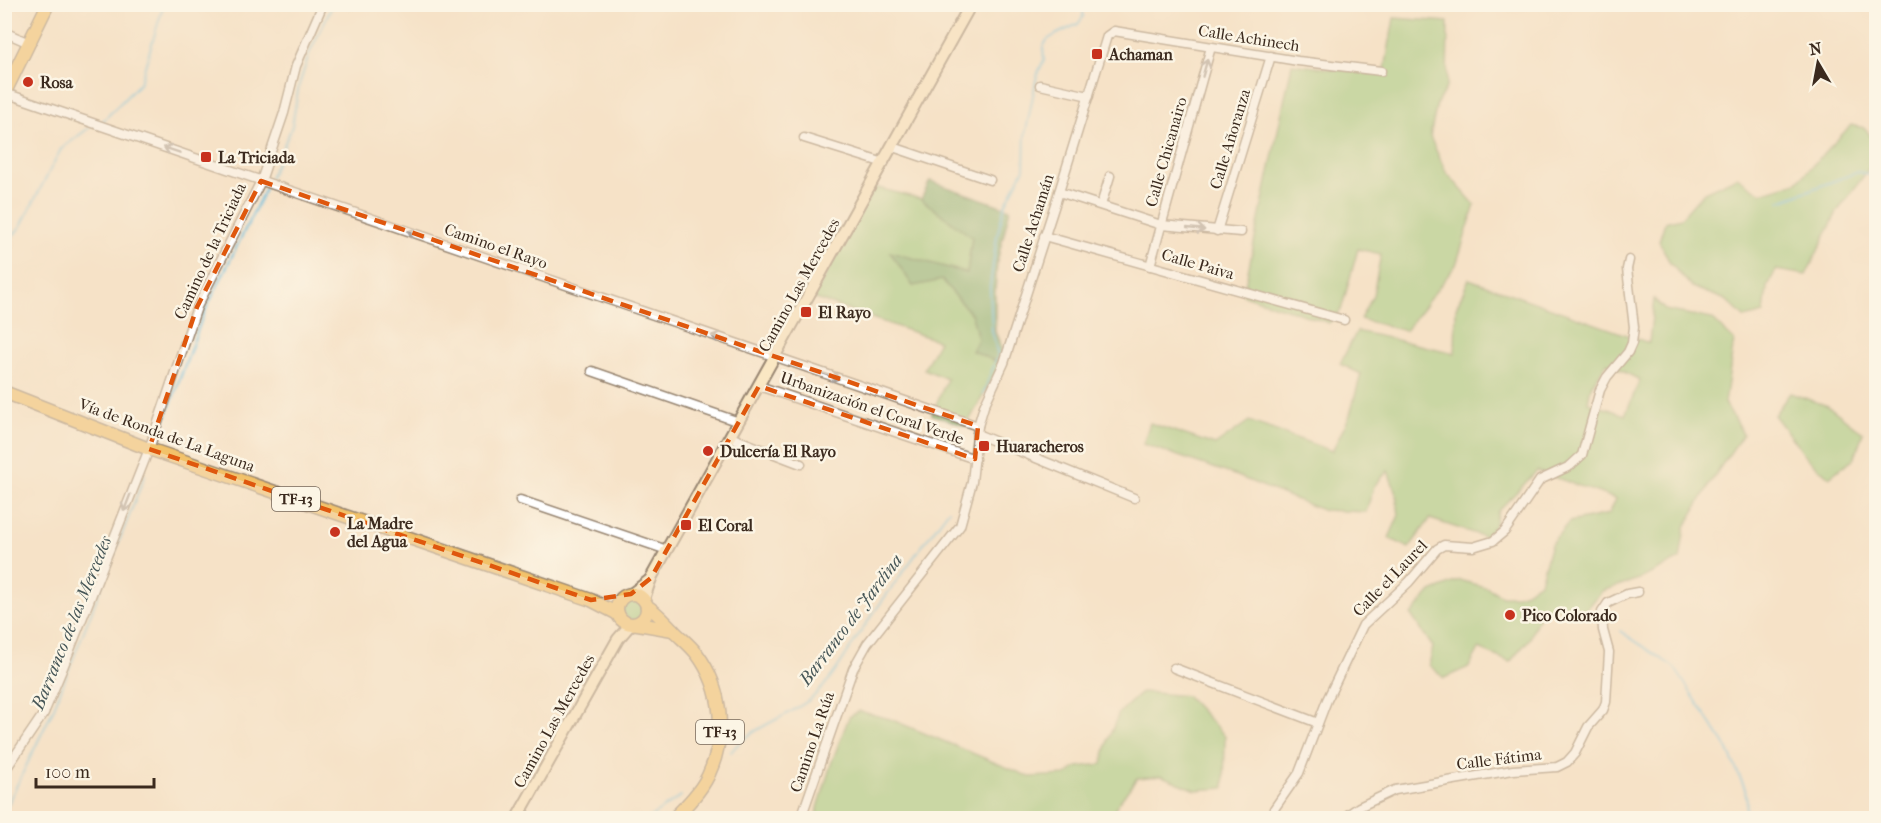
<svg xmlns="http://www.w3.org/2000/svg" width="1881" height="823" viewBox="0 0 1881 823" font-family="'IM FELL French Canon',serif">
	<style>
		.green { fill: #96c97a; stroke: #687a4c; stroke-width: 1.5; fill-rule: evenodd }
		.forest { fill: #78ad6a; stroke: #5a6c44; stroke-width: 1.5 }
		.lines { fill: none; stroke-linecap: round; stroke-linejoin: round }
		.stream { stroke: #5fbcdd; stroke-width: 2 }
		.minor-casing { stroke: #988672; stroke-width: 11 }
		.secondary-casing { stroke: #988672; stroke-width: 14 }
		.primary-casing { stroke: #988672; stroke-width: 15 }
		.minor { stroke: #fff; stroke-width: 8 }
		.secondary { stroke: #fae7c3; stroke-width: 10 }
		.primary { stroke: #f2c26a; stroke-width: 12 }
		.oneway { stroke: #a79f9a }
		.marked { fill: none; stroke: #df570d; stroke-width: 4.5; stroke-dasharray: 12 8; stroke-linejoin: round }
		.poi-dot { fill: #c8321e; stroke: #fcf5e5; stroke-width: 2 }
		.labels { text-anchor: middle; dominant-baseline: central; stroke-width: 5; stroke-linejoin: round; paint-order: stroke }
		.shield { fill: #fcf5e5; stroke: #75675a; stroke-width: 1.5 }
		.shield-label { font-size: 15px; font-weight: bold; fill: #3b2a1e }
		.street-label { font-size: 16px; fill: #3b2a1e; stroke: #fcf5e5 }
		.poi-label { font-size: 16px; font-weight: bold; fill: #3b2a1e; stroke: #fcf5e5; text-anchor: start }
		.water-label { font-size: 18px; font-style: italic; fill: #465657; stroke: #fcf5e5 }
	</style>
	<rect width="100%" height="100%" fill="#fcf5e5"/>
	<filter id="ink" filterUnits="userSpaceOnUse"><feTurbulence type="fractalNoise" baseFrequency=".0167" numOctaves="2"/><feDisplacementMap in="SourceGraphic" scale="12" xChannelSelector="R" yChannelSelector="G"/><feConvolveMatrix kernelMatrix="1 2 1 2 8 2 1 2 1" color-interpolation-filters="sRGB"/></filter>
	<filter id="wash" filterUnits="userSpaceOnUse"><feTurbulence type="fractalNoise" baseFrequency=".008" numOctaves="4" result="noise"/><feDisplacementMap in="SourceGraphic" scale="24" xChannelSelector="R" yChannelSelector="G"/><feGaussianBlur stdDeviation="1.35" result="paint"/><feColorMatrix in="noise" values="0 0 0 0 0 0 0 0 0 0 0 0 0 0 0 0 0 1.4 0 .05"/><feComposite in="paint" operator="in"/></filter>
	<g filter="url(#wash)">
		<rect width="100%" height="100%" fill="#f6e2c7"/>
		<g class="green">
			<path d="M1394,18L1448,22L1447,86L1437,103L1430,137L1446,172L1475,205L1456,265L1405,331L1360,319L1373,295L1381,254L1358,249L1341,310L1329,323L1243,295L1292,64L1384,75Z"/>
			<path d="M1851,125L1865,128L1876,144V159L1837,212L1806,275L1776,270L1767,287L1764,313L1745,318L1726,300L1692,287L1670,263L1659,241L1665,222L1681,218L1704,192L1737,177L1761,193L1797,182Z"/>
			<path d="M874,187L921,199L972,237L967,273L891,253L913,286L942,280L972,315L978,339L1001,364L966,426L932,414L947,379L924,369L939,341L813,298Z"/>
			<path d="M1469,279L1649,343L1654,299L1665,310L1712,319L1734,340L1725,403L1743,434L1715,475L1685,527L1680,559L1642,578L1602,591L1581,616L1568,607L1541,611L1530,638L1510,662L1479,649L1469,667L1444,678L1429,665L1433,647L1411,615L1431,592L1460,580L1488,588L1502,596H1514L1526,592L1540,582L1551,544L1569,522L1609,514L1616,499L1537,471L1498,511L1494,527L1485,537L1430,519L1409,548L1389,538L1399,515L1396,493L1388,471L1374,486L1366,512L1322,510L1237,476L1143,444L1150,423L1215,445L1249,421L1332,451L1350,415L1361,374L1340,364L1357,331L1455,353L1456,308ZM1607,363L1640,380L1625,415L1588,402L1591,386Z"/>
			<path d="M1790,393L1828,406L1863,433L1854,458L1829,477L1808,459L1774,415Z"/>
			<circle cx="633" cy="610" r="10"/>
			<path d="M1142,692L1187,696L1225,736L1224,788L1196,790L1162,776L1137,778L1115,808L1116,818H815L831,764L849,717L859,711L890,719L1030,777L1066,775L1077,767L1102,764L1108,740L1119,713Z"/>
		</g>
		<path class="forest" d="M930,181L1010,209L997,262L995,292V332L1004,352L1001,364L972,351L978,339L972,315L942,280L913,286L890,252L967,273L972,237L921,199Z"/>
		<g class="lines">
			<g class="stream">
				<path d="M101,123L140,83L164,4"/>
				<path d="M270,178L292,126L299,85L310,52L333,4"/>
				<path d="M1780,201L1858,172L1876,175"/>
				<path d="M4,247L21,226L61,149L90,127"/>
				<path d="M983,394L998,355L992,331L990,287L997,236L1005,205L1024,169L1025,136L1037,75L1044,60L1043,47L1047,40L1055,35L1078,24L1083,17V4"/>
				<path d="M158,439L203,315L266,187"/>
				<path d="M1620,631L1674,667L1727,748L1745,789L1747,802L1745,818"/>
				<path d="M731,752C751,726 789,718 814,696C833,679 846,654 860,633C888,591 919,550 949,510"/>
				<path d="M4,812L53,710L145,475"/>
				<path d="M649,818L681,796"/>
			</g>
		</g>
	</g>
	<g filter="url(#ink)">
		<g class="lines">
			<defs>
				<g id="minor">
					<path d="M4,32L29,43"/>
					<path d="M1040,85L1089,96"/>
					<path d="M5,93L978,426"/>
					<path d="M804,138L884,163"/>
					<path d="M893,147L990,180"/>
					<path d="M1059,192L1161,225L1241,232"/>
					<path d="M1101,205L1110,176"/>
					<path d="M1217,231L1271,56"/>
					<path d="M1044,236L1344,320"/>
					<path d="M1150,266L1211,47"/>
					<path d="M592,371L739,422"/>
					<path d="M759,386L975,459"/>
					<path d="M977,434L1134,498"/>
					<path d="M730,437L801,464"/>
					<path d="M520,500L667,550"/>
					<path d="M1174,668L1318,723"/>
					<path d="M4,772L44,713L62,670L149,449L197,307L261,181L284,113L296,66L323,4"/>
					<path d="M801,818L853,669L867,644L960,526L972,482L978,426L984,406L1004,363L1059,192L1107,36L1114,31L1298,61L1381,71"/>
					<path d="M1271,818L1274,809L1299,773L1327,700L1363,625L1409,582L1437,549L1444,545L1473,547L1493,541L1505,531L1540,480L1570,466L1582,455L1600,390L1607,377L1628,352L1632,343L1634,327L1627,269L1629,260"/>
					<path d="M1343,818L1359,807L1395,790L1513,770L1557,767L1567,762L1575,753L1588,727L1603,710L1606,702L1609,652L1603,630L1602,612L1608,603L1627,594L1638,592"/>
				</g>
				<g id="secondary">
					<path d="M631,594L651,579"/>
					<path d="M644,599L651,578L971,4"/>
					<path d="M517,818L618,639L631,624"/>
				</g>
				<g id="primary">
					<path d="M4,94L48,4"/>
					<path d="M4,392L149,449L591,600L618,614"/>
					<circle cx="632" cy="609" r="15"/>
					<path d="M647,606C658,613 665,622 674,631C682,639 690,645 697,654C723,689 727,736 708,776C700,792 687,805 674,818"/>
					<path d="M638,624L673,630"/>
				</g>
			</defs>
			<use href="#minor" class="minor-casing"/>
			<use href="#secondary" class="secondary-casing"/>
			<use href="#primary" class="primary-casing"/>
			<use href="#minor" class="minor"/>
			<use href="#secondary" class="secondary"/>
			<use href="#primary" class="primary"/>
		</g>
		<defs><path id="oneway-shaft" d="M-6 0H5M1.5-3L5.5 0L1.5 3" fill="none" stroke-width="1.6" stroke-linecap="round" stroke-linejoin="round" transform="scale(1.5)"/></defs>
		<g class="oneway">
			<use href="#oneway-shaft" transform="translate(1205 68) rotate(-74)"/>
			<use href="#oneway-shaft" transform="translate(172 150) rotate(-161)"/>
			<use href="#oneway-shaft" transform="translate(1196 229) rotate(6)"/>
			<use href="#oneway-shaft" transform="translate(416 234) rotate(-161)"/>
			<use href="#oneway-shaft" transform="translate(720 338) rotate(-162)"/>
			<use href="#oneway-shaft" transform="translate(831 376) rotate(19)"/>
			<use href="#oneway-shaft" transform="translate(127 503) rotate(111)"/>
		</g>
	</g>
	<path d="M0 0H1881V823H0ZM261,181L978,426L975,459L759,386L651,578L631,594L591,600L149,449L197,307Z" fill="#f6e2c7" fill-opacity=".55" fill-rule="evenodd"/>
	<path class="marked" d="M261,181L978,426L975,459L759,386L651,578L631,594L591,600L149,449L197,307Z"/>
	<g class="poi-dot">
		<rect x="1091" y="48" width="12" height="12" rx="3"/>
		<circle cx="28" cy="82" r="6"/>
		<rect x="200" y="151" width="12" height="12" rx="3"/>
		<rect x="800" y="306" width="12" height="12" rx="3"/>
		<rect x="978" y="440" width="12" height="12" rx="3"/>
		<circle cx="708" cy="451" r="6"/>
		<rect x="680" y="519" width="12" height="12" rx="3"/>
		<circle cx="335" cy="532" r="6"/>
		<circle cx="1510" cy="615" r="6"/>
	</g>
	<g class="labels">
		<g class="shield">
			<rect x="272" y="487" width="48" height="24" rx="4.5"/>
			<rect x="696" y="720" width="48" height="24" rx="4.5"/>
		</g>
		<g class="shield-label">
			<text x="296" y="499">TF-13</text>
			<text x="720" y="732">TF-13</text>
		</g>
		<g class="street-label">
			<text transform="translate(1249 38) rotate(9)">Calle Achinech</text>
			<text transform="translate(1230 139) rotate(-73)">Calle Añoranza</text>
			<text transform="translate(1166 152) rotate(-74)">Calle Chicanairo</text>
			<text transform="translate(1033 223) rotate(-72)">Calle Achamán</text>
			<text transform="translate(496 246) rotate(19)">Camino el Rayo</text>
			<text transform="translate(210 251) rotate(-65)">Camino de la Triciada</text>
			<text transform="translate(1198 264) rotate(16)">Calle Paiva</text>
			<text transform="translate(799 285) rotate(-61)">Camino Las Mercedes</text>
			<text transform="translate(872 408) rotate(19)">Urbanización el Coral Verde</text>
			<text transform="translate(167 435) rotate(20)">Vía de Ronda de La Laguna</text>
			<text transform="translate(1390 578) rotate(-46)">Calle el Laurel</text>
			<text transform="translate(554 721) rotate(-61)">Camino Las Mercedes</text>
			<text transform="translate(812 742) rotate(-71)">Camino La Rúa</text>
			<text transform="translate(1499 759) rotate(-7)">Calle Fátima</text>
		</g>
		<g class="poi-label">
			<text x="1109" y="54">Achaman</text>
			<text x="40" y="82">Rosa</text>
			<text x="218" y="157">La Triciada</text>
			<text x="818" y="312">El Rayo</text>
			<text x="996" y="446">Huaracheros</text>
			<text x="720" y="451">Dulcería El Rayo</text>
			<text x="347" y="523">La Madre<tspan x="347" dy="18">del Agua</tspan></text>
			<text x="698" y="525">El Coral</text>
			<text x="1522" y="615">Pico Colorado</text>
		</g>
		<g class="water-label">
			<text transform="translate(851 620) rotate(-53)">Barranco de Jardina</text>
			<text transform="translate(72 623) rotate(-68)">Barranco de las Mercedes</text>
		</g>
	</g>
	<rect width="1881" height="823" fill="none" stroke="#fcf5e5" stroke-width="24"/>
	<g transform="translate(1818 63) rotate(350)" stroke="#fcf5e5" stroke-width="4.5" paint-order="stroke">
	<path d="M0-4.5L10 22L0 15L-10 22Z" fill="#3b2a1e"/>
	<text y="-9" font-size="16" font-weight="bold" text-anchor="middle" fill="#3b2a1e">N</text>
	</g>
	<path d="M36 778v9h118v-9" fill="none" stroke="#3b2a1e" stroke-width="3"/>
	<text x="45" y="778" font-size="18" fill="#3b2a1e" stroke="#fcf5e5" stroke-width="4.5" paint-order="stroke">100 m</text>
</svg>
